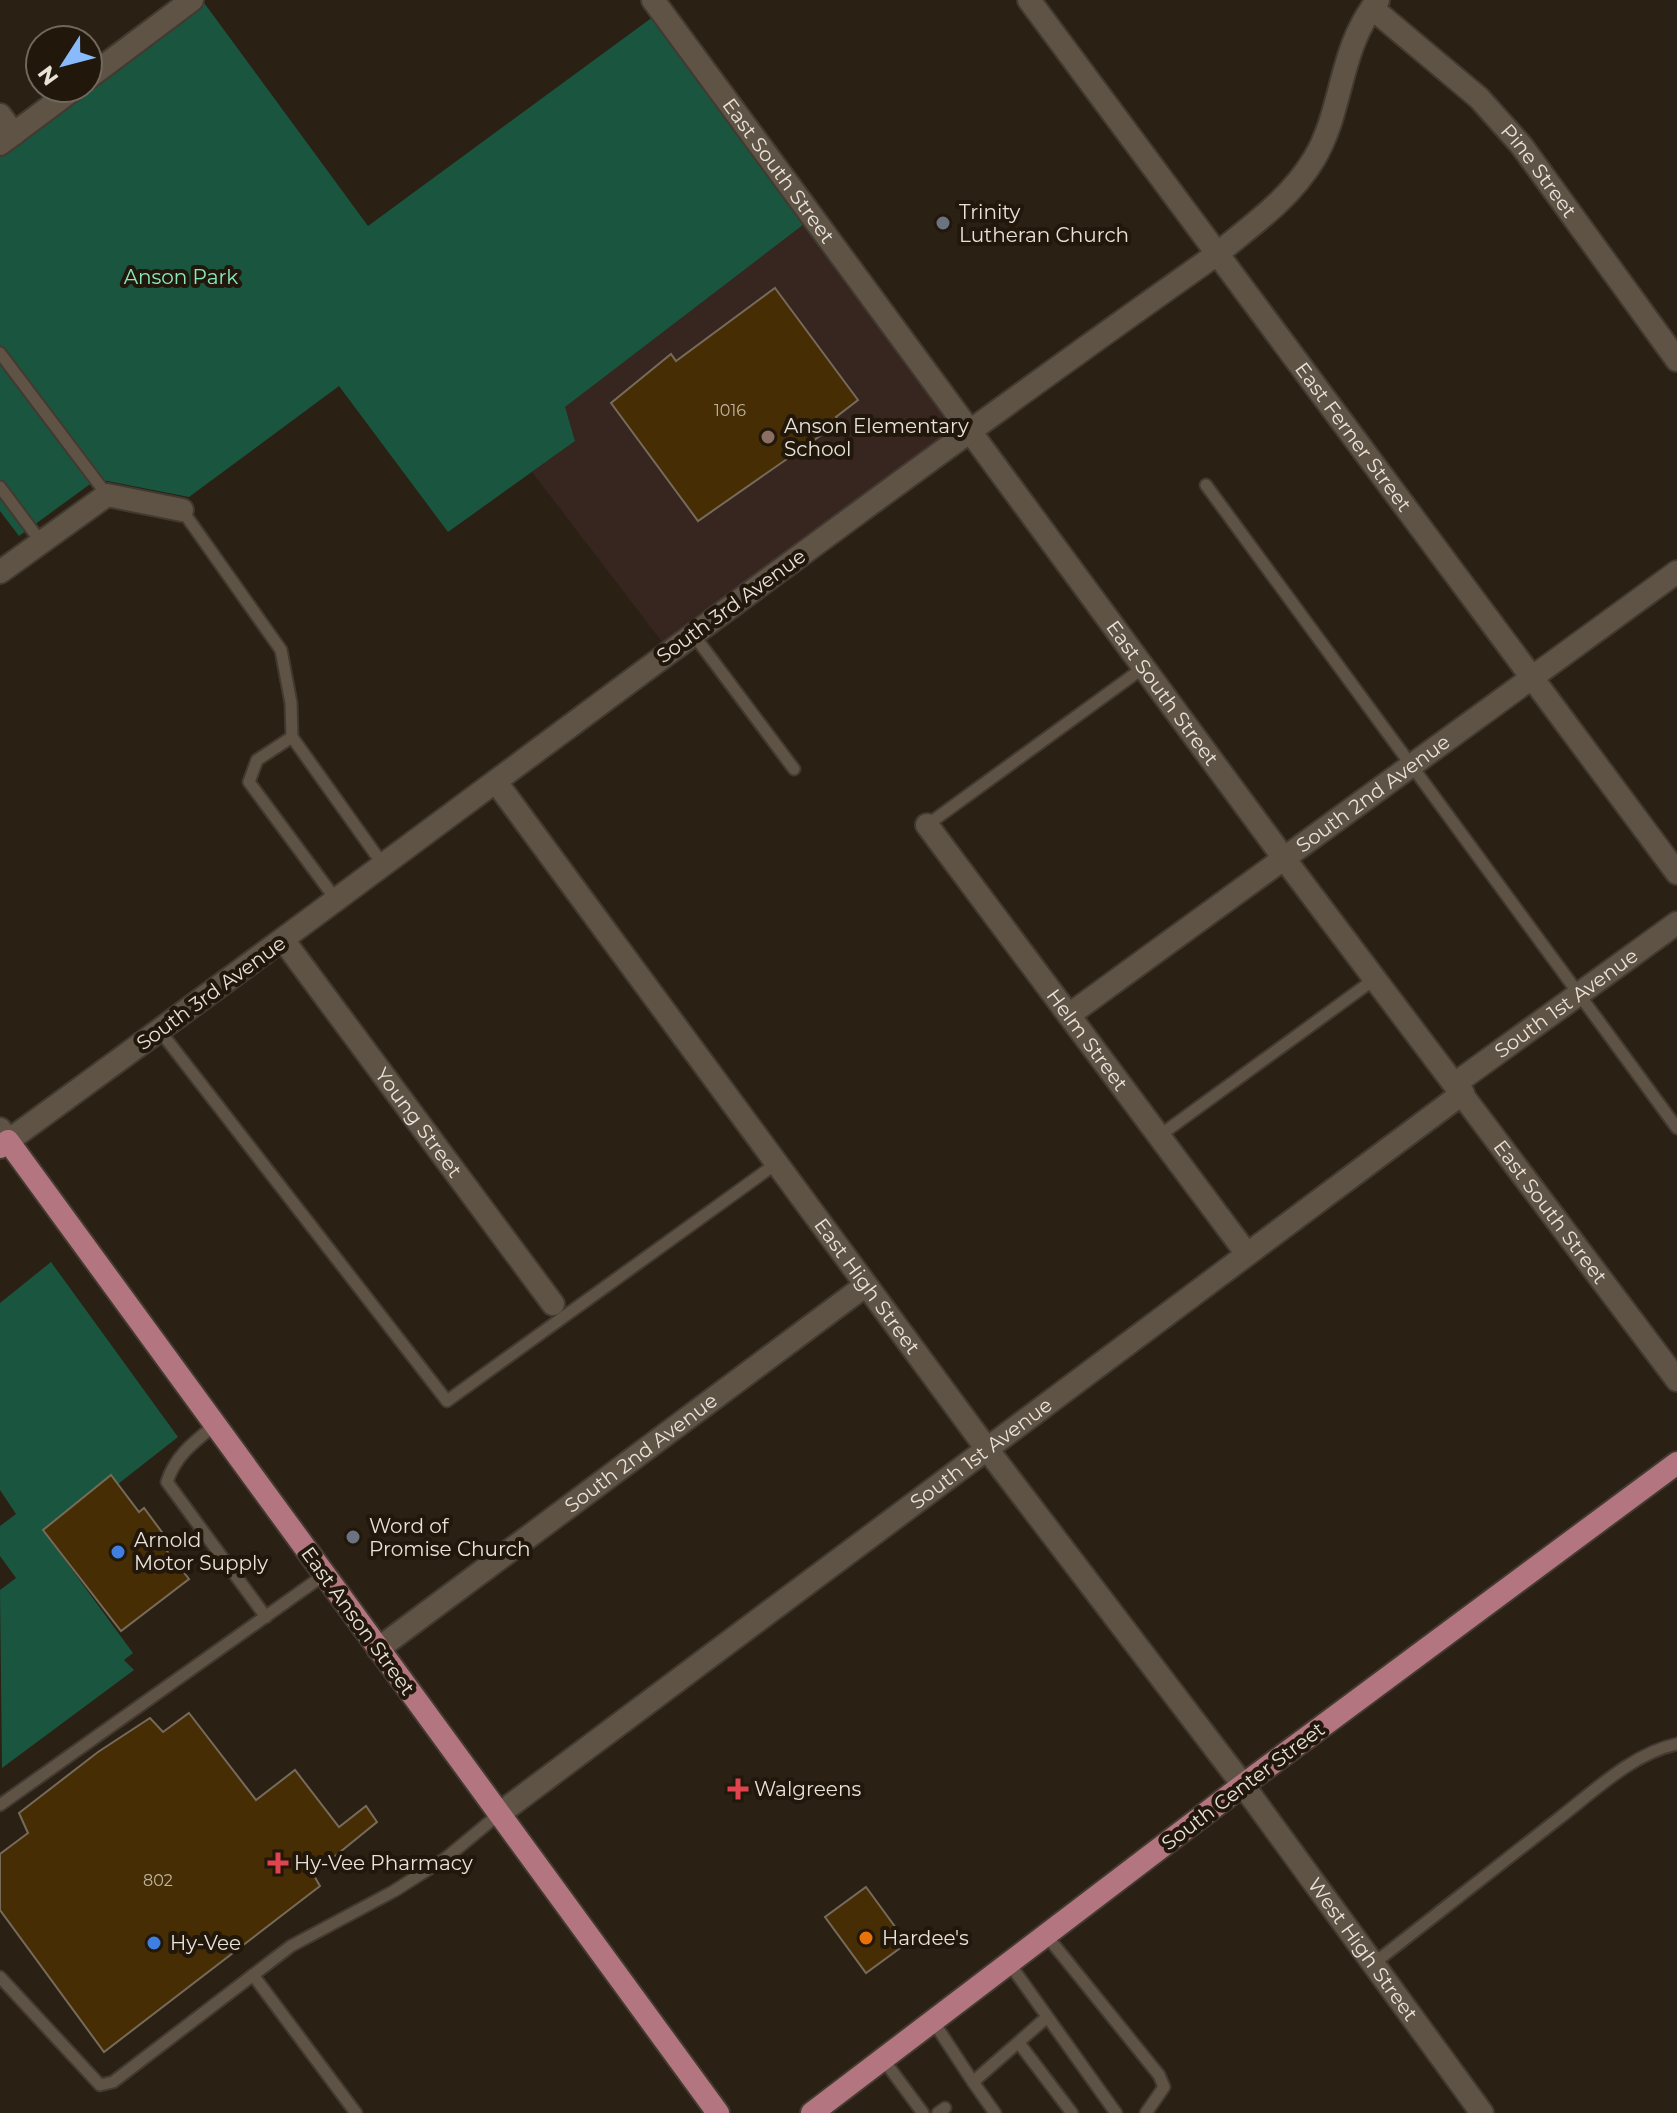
<svg xmlns="http://www.w3.org/2000/svg" width="1677" height="2113" viewBox="0 0 1677 2113" font-family="Montserrat,sans-serif">
	<style>
		.education { fill: #37251f }
		.green { fill: #1a563f }
		.building { fill: #462d04; stroke: #766b5b; stroke-width: 2 }
		.lines { fill: none; stroke-linecap: round; stroke-linejoin: round }
		.service-casing { stroke: #423a31; stroke-width: 15 }
		.minor-casing { stroke: #423a31; stroke-width: 26 }
		.primary-casing { stroke: #423a31; stroke-width: 26 }
		.service { stroke: #5f5345; stroke-width: 11 }
		.minor { stroke: #5f5345; stroke-width: 22 }
		.primary { stroke: #b3757f; stroke-width: 22 }
		.worship-dot { fill: #6b7280; stroke: #21170b; stroke-width: 3 }
		.education-dot { fill: #8d6e63; stroke: #21170b; stroke-width: 3 }
		.shop-dot { fill: #3f7fe0; stroke: #21170b; stroke-width: 3 }
		.health-dot { fill: #e0444e; stroke: #21170b; stroke-width: 3 }
		.food-dot { fill: #e8710a; stroke: #21170b; stroke-width: 3 }
		.labels { text-anchor: middle; dominant-baseline: central; stroke-width: 8; stroke-linejoin: round; paint-order: stroke }
		.number-label { font-size: 16px; fill: #c0b5a4 }
		.street-label { font-size: 20px; fill: #e9e2d9; stroke: #21170b }
		.poi-label { font-size: 20px; fill: #e9e2d9; stroke: #21170b; text-anchor: start }
		.park-label { font-size: 20px; fill: #88e9bf; stroke: #21170b }
	</style>
	<rect width="100%" height="100%" fill="#2b2014"/>
	<path class="education" d="M812,218L968,433L669,651L532,472L575,441L564,407Z"/>
	<g class="green">
		<path d="M202,0L368,226L661,11L812,218L565,407L575,441L448,532L339,386L189,497L97,479L19,536L0,511V144Z"/>
		<path d="M51,1262L178,1437L118,1484L110,1475L43,1530L133,1653L124,1660L134,1670L2,1768L0,1590L16,1578L0,1556V1526L16,1514L0,1490V1303Z"/>
	</g>
	<g class="building">
		<path d="M775,288L858,400L836,417L840,422L698,521L611,403L671,354L676,361Z"/>
		<path d="M111,1475L139,1512L144,1508L173,1547L167,1551L189,1579L121,1631L43,1530Z"/>
		<path d="M189,1713L256,1800L295,1770L339,1827L366,1806L377,1822L313,1874L320,1886L104,2052L0,1910V1854L28,1833L19,1813L98,1752L150,1718L163,1732Z"/>
		<path d="M866,1887L907,1943L866,1973L825,1917Z"/>
	</g>
	<g class="lines">
		<defs>
			<g id="service">
				<path d="M0,353L107,495"/>
				<path d="M1206,485L1677,1128"/>
				<path d="M0,487L41,542"/>
				<path d="M182,510L281,650L291,703L292,737L384,866"/>
				<path d="M693,634L794,769"/>
				<path d="M292,737L257,760L249,782L337,901"/>
				<path d="M927,825L1143,668"/>
				<path d="M160,1031L447,1401L777,1163"/>
				<path d="M1159,1136L1376,978"/>
				<path d="M215,1425C194,1442 175,1456 167,1482L266,1617"/>
				<path d="M0,1805L324,1575"/>
				<path d="M1046,1935L1159,2075L1164,2087L1146,2113"/>
				<path d="M1009,1963L1116,2113"/>
				<path d="M1373,1964C1435,1916 1496,1867 1558,1819C1593,1792 1633,1753 1677,1744"/>
				<path d="M253,1975L356,2113"/>
				<path d="M0,1977L100,2085L113,2082L291,1946L394,1891L446,1858L499,1814"/>
				<path d="M933,2021L973,2082L1046,2018"/>
				<path d="M1019,2043L1072,2113"/>
				<path d="M883,2059L923,2113"/>
				<path d="M973,2082L995,2113"/>
				<path d="M938,2113L945,2108"/>
			</g>
			<g id="minor">
				<path id="s1" d="M653,0L1283,857L1677,1380"/>
				<path id="s2" d="M1029,0L1677,873"/>
				<path id="s3" d="M1372,8L1479,98L1521,145L1677,360"/>
				<path d="M88,78L192,0"/>
				<path d="M0,115L14,134"/>
				<path d="M0,144L75,88"/>
				<path d="M0,572L107,495L182,510"/>
				<path id="s4" d="M496,782L987,1449L1243,1785L1482,2113"/>
				<path id="s5" d="M927,825L1247,1254"/>
				<path id="s6" d="M284,941L553,1304"/>
				<path id="s7" d="M1069,1015L1677,572"/>
				<path id="s8" d="M1456,1083L1677,923"/>
				<path d="M0,1129L8,1141C413,847 809,542 1217,254C1252,225 1290,199 1314,159C1344,109 1338,49 1378,0"/>
				<path id="s9" d="M378,1649L866,1285"/>
				<path id="s10" d="M499,1814L1463,1093"/>
			</g>
			<g id="primary">
				<path d="M0,1147L8,1141L718,2113"/>
				<path d="M812,2113L1243,1785L1677,1463"/>
			</g>
		</defs>
		<use href="#service" class="service-casing"/>
		<use href="#minor" class="minor-casing"/>
		<use href="#primary" class="primary-casing"/>
		<use href="#service" class="service"/>
		<use href="#minor" class="minor"/>
		<use href="#primary" class="primary"/>
	</g>
	<g class="worship-dot">
		<circle cx="943" cy="223" r="8"/>
		<circle cx="353" cy="1537" r="8"/>
	</g>
	<circle class="education-dot" cx="768" cy="437" r="8"/>
	<g class="shop-dot">
		<circle cx="118" cy="1552" r="8"/>
		<circle cx="154" cy="1943" r="8"/>
	</g>
	<g class="health-dot">
		<path d="M734 1777h8v8h8v8h-8v8h-8v-8h-8v-8h8z"/>
		<path d="M274 1851h8v8h8v8h-8v8h-8v-8h-8v-8h8z"/>
	</g>
	<circle class="food-dot" cx="866" cy="1938" r="8"/>
	<g class="labels">
		<g class="number-label">
			<text x="730" y="410">1016</text>
			<text x="158" y="1880">802</text>
		</g>
		<g class="street-label">
			<text stroke="none"><textPath href="#s1" startOffset="212">East South Street</textPath></text>
			<text stroke="none"><textPath href="#s3" startOffset="234">Pine Street</textPath></text>
			<text stroke="none"><textPath href="#s2" startOffset="544">East Ferner Street</textPath></text>
			<text transform="translate(731 606) rotate(-36)">South 3rd Avenue</text>
			<text stroke="none"><textPath href="#s1" startOffset="860">East South Street</textPath></text>
			<text stroke="none"><textPath href="#s7" startOffset="376">South 2nd Avenue</textPath></text>
			<text transform="translate(211 993) rotate(-36)">South 3rd Avenue</text>
			<text stroke="none"><textPath href="#s8" startOffset="136">South 1st Avenue</textPath></text>
			<text stroke="none"><textPath href="#s5" startOffset="268">Helm Street</textPath></text>
			<text stroke="none"><textPath href="#s6" startOffset="226">Young Street</textPath></text>
			<text stroke="none"><textPath href="#s1" startOffset="1508">East South Street</textPath></text>
			<text stroke="none"><textPath href="#s4" startOffset="626">East High Street</textPath></text>
			<text stroke="none"><textPath href="#s9" startOffset="328">South 2nd Avenue</textPath></text>
			<text stroke="none"><textPath href="#s10" startOffset="602">South 1st Avenue</textPath></text>
			<text transform="translate(358 1621) rotate(54)">East Anson Street</text>
			<text transform="translate(1243 1786) rotate(-37)">South Center Street</text>
			<text stroke="none"><textPath href="#s4" startOffset="1454">West High Street</textPath></text>
		</g>
		<g class="poi-label">
			<text x="959" y="212">Trinity<tspan x="959" dy="23">Lutheran Church</tspan></text>
			<text x="784" y="426">Anson Elementary<tspan x="784" dy="23">School</tspan></text>
			<text x="369" y="1526">Word of<tspan x="369" dy="23">Promise Church</tspan></text>
			<text x="134" y="1540">Arnold<tspan x="134" dy="23">Motor Supply</tspan></text>
			<text x="754" y="1789">Walgreens</text>
			<text x="294" y="1863">Hy-Vee Pharmacy</text>
			<text x="882" y="1938">Hardee's</text>
			<text x="170" y="1943">Hy-Vee</text>
		</g>
		<g class="park-label">
			<text x="181" y="277">Anson Park</text>
		</g>
	</g>
	<g transform="translate(64 64) rotate(234)"><circle r="38" fill="#21170b" stroke="#71685d" stroke-width="2"/>
	<path d="M0-6L14 30L0 20L-14 30Z" fill="#88bafc"/>
	<text y="-12" font-size="22" font-weight="bold" text-anchor="middle" fill="#e9e2d9">N</text>
	</g>
</svg>
